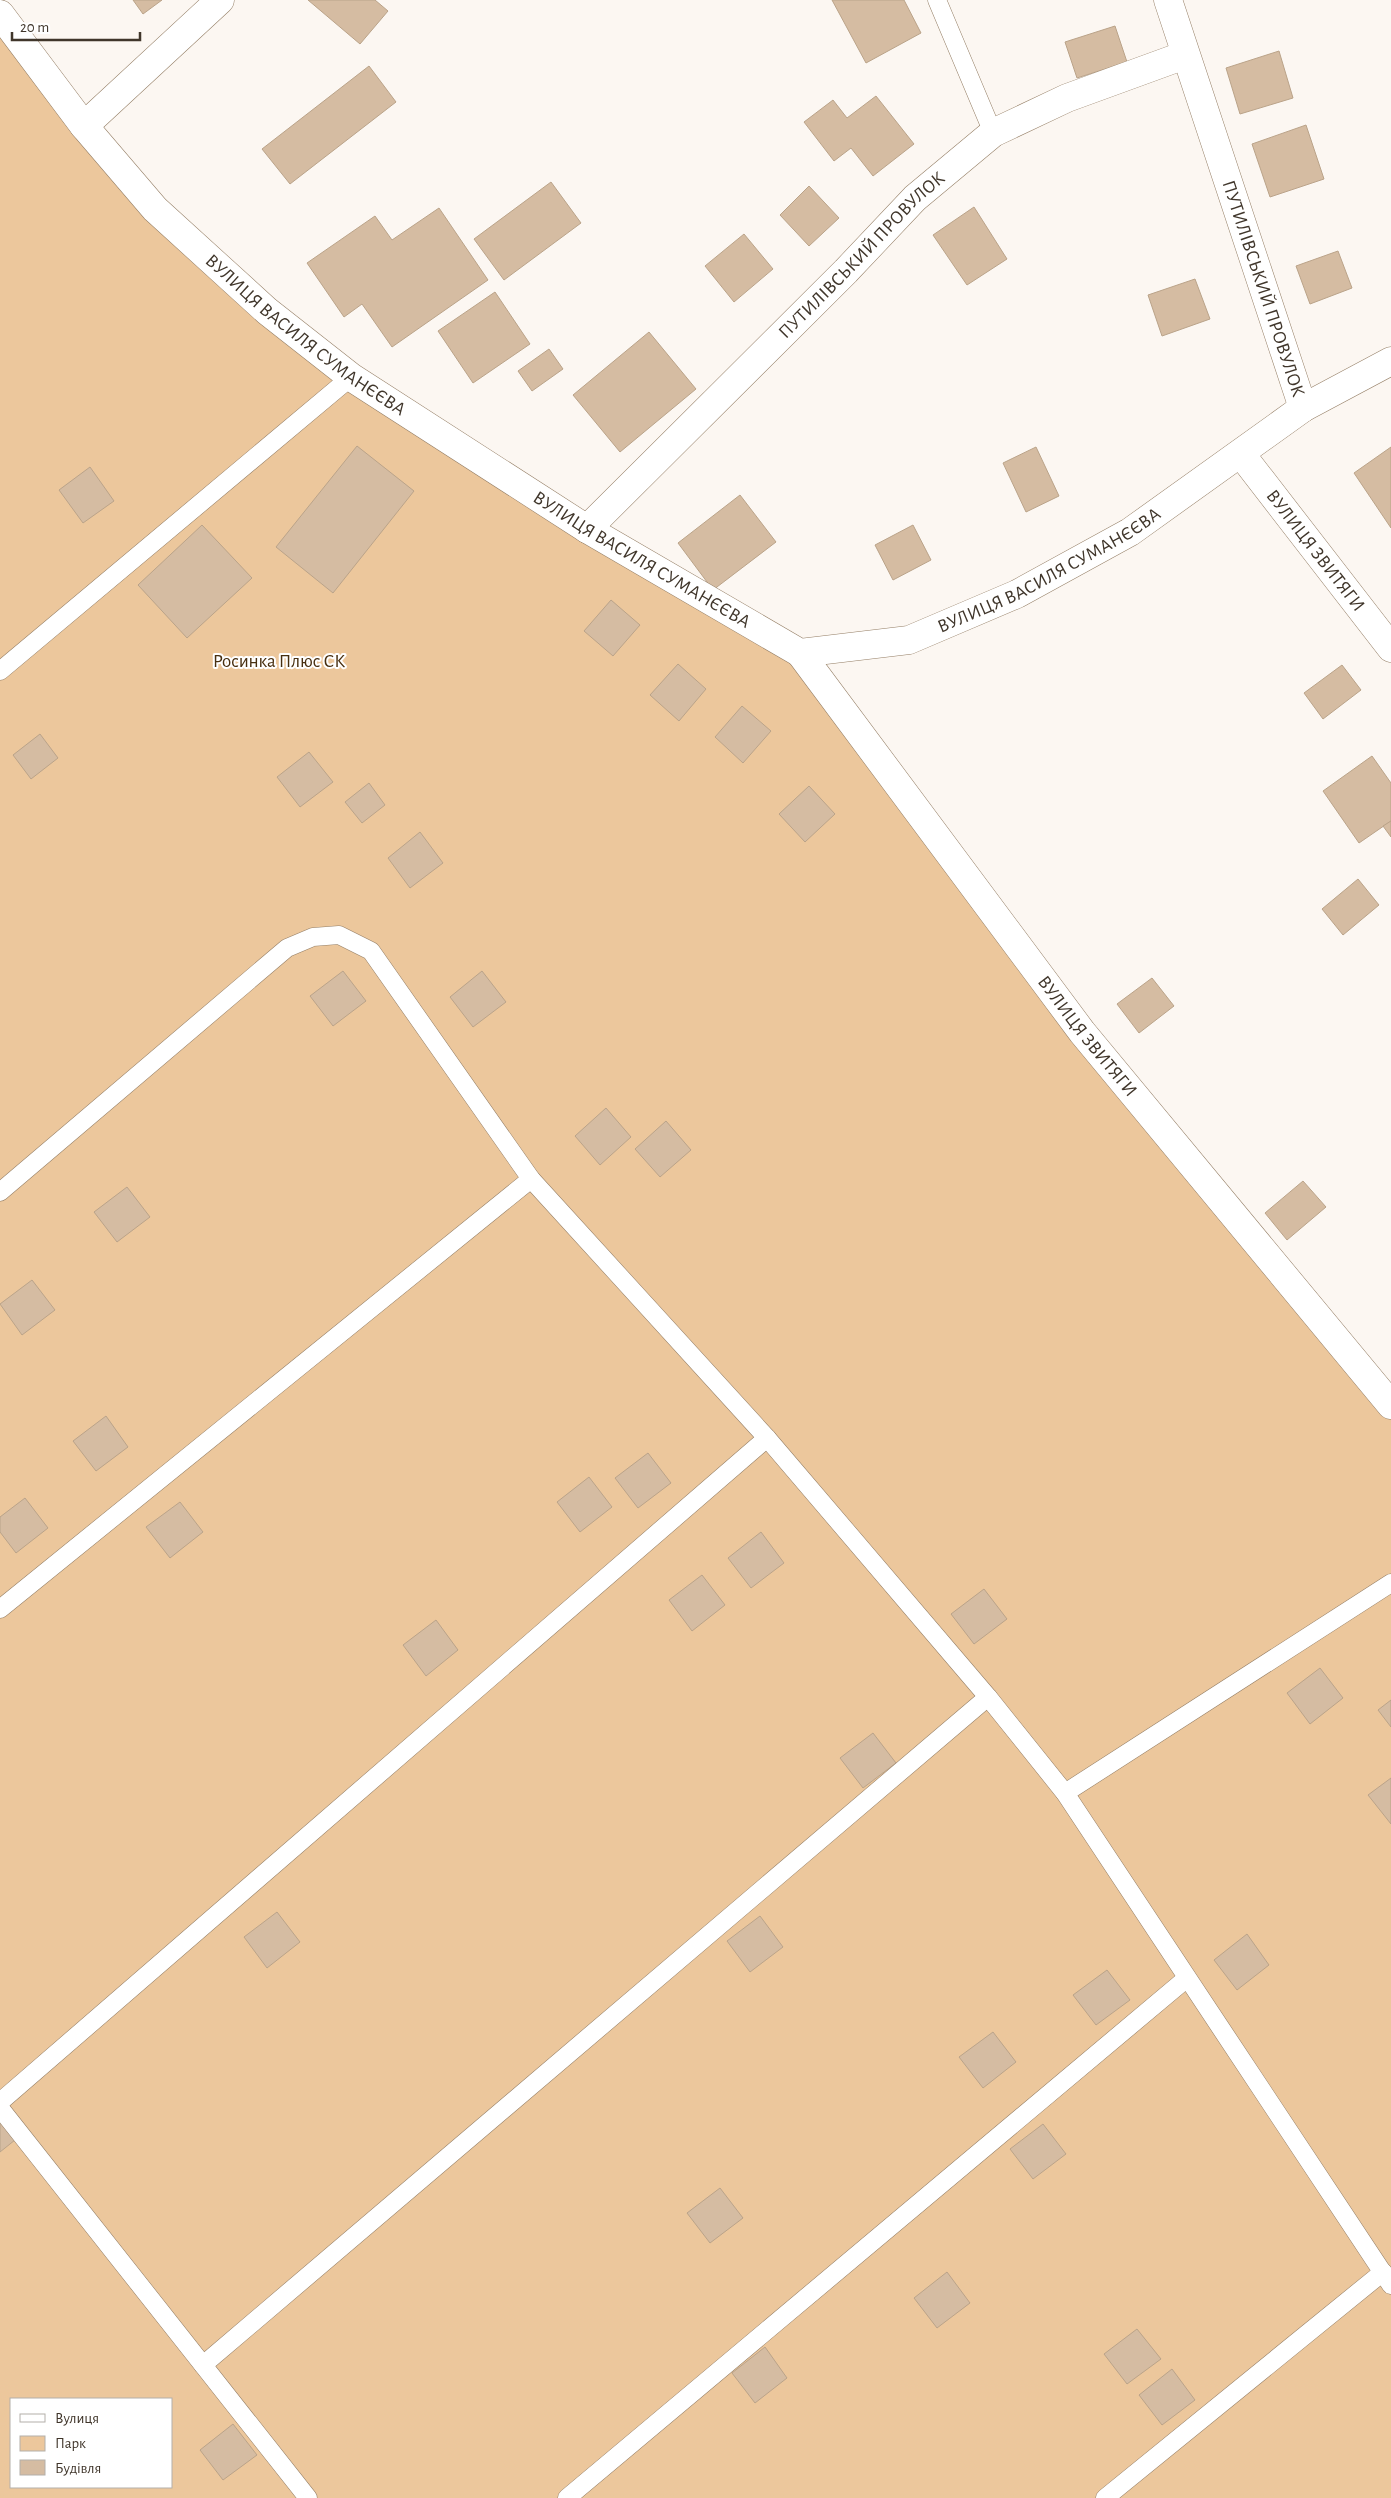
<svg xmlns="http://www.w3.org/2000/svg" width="1391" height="2498" viewBox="0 0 1391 2498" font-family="'Alegreya Sans',sans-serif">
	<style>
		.green { fill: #ecc79c; fill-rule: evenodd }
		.building { fill: #d5bca2; stroke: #baa389 }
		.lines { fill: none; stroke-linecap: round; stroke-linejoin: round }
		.lane-casing { stroke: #957f66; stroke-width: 19 }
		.street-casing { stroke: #957f66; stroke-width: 29 }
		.lane { stroke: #fff; stroke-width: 18 }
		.street { stroke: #fff; stroke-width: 28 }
		.labels { text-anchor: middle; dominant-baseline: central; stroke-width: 4; stroke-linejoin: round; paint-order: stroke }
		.street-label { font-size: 19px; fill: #40362b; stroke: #fff }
		.park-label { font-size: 19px; fill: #482f10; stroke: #fff }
	</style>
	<rect width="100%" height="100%" fill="#fcf7f2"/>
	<path class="green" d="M0,14L11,31L267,311L800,653L1391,1405V2498H0ZM11,2399H171V2487H11Z"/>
	<g class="building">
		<path d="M133,0H162L143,14Z"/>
		<path d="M308,0H375L388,11L360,44Z"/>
		<path d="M832,0H904L921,33L866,63Z"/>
		<path d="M1115,26L1127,62L1077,78L1065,42Z"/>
		<path d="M1279,51L1293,98L1240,114L1226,68Z"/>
		<path d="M369,66L396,102L290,184L262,149Z"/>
		<path d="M876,96L914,144L873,176L851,148L834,161L804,122L833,100L847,118Z"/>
		<path d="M1306,125L1324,179L1270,197L1252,144Z"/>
		<path d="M551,182L581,223L504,280L474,239Z"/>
		<path d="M809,186L839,218L809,246L780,215Z"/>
		<path d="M974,207L1007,259L967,285L933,235Z"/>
		<path d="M439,208L488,280L392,347L362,304L344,317L307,263L375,216L392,240Z"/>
		<path d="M744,234L773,269L734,302L705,266Z"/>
		<path d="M1338,251L1352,288L1310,304L1296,266Z"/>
		<path d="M1195,279L1210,319L1162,336L1148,295Z"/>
		<path d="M495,292L530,344L473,383L438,331Z"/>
		<path d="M649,332L696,389L620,452L573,395Z"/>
		<path d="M549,349L563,369L532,391L518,371Z"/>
		<path d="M357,446L414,491L333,593L276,547Z"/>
		<path d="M1036,447L1059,496L1026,512L1003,463Z"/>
		<path d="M1391,447V528L1354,473Z"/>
		<path d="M90,467L114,501L83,523L59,490Z"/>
		<path d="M740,495L776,542L713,590L678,543Z"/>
		<path d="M202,525L252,578L187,638L138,585Z"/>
		<path d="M913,525L931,560L893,580L875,545Z"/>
		<path d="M611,600L640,625L613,656L584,631Z"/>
		<path d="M678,664L706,689L679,721L650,695Z"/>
		<path d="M1342,665L1361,690L1323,719L1304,693Z"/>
		<path d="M742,706L771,731L743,763L715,737Z"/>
		<path d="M40,734L58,758L31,779L13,755Z"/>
		<path d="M309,752L333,782L300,807L277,777Z"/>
		<path d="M1372,756L1391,783V821L1359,843L1323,791Z"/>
		<path d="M369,783L385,805L362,823L345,802Z"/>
		<path d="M809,786L835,814L805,842L779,814Z"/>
		<path d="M1391,821V837L1383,826Z"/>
		<path d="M420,832L443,863L410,888L388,858Z"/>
		<path d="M1358,879L1379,905L1343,935L1322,909Z"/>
		<path d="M343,971L366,1001L333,1026L310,996Z"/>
		<path d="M482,971L506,1002L473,1027L450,997Z"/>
		<path d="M1152,978L1174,1006L1139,1033L1117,1004Z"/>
		<path d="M606,1108L631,1137L600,1165L575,1136Z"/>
		<path d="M666,1121L691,1150L660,1177L635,1149Z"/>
		<path d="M1303,1181L1326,1207L1287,1240L1265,1213Z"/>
		<path d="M127,1187L150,1217L117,1242L94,1212Z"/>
		<path d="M32,1280L55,1310L22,1335L0,1304Z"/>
		<path d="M106,1416L128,1447L96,1471L73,1441Z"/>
		<path d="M648,1453L671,1483L638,1508L615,1478Z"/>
		<path d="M589,1477L612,1507L580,1532L557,1502Z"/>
		<path d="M25,1498L48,1528L16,1553L0,1532V1517Z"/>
		<path d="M180,1502L203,1532L170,1558L146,1527Z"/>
		<path d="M761,1532L784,1563L751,1588L728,1558Z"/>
		<path d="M702,1575L725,1605L692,1631L669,1600Z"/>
		<path d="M984,1589L1007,1619L974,1644L951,1614Z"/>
		<path d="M436,1620L458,1650L426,1676L403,1645Z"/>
		<path d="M1320,1668L1343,1698L1310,1724L1287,1693Z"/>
		<path d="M1391,1700V1727L1378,1710Z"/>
		<path d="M873,1733L896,1763L863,1788L840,1758Z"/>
		<path d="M1391,1778V1824L1368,1795Z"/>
		<path d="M277,1912L300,1942L267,1968L244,1937Z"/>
		<path d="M760,1916L783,1947L750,1972L727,1941Z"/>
		<path d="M1247,1934L1269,1965L1237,1990L1214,1960Z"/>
		<path d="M1107,1970L1130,2000L1096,2025L1073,1995Z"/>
		<path d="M993,2032L1016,2062L983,2088L959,2057Z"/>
		<path d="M0,2120L15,2140L0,2152Z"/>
		<path d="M1043,2124L1066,2154L1033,2179L1010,2149Z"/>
		<path d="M720,2188L743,2218L710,2243L687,2213Z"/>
		<path d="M947,2272L970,2303L937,2328L914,2298Z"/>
		<path d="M1137,2329L1161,2359L1127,2384L1104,2354Z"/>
		<path d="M765,2347L787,2378L755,2403L732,2373Z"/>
		<path d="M1172,2369L1195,2400L1162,2425L1139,2395Z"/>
		<path d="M233,2424L257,2455L223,2480L200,2450Z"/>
	</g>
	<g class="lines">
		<defs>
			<g id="lane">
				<path d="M937,0L993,133"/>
				<path d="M0,671L351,377"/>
				<path d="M0,1192L287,948L313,937L339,935L371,951L531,1179L767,1438L988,1697L1065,1793L1391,2285"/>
				<path d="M0,1609L531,1179"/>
				<path d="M1065,1793L1391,1583"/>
				<path d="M0,2102L767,1438"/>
				<path d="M0,2108L308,2498"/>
				<path d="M203,2365L988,1697"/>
				<path d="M567,2498L1187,1978"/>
				<path d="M1105,2498L1383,2272"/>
			</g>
			<g id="street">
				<path id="s1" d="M1168,0L1303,408"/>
				<path id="s2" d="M0,14L84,126L155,209L267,311L351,377L587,529L800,653L909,640L1017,594L1130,532L1303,408L1391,361"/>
				<path d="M84,126L220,0"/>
				<path id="s3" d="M1241,454L1391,648"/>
				<path id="s4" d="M587,529L846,271L915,198L993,133L1067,98L1185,55"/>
				<path id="s5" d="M800,653L1082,1032L1391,1405"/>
			</g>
		</defs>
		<use href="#lane" class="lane-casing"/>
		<use href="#street" class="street-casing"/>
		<use href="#lane" class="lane"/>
		<use href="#street" class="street"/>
	</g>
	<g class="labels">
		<g class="street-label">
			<text stroke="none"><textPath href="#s4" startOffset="388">ПУТИЛІВСЬКИЙ ПРОВУЛОК</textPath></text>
			<text stroke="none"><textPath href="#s1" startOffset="304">ПУТИЛІВСЬКИЙ ПРОВУЛОК</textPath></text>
			<text stroke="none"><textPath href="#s2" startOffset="446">ВУЛИЦЯ ВАСИЛЯ СУМАНЄЄВА</textPath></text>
			<text stroke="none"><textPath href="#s3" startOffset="122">ВУЛИЦЯ ЗВИТЯГИ</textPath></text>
			<text stroke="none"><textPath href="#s2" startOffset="851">ВУЛИЦЯ ВАСИЛЯ СУМАНЄЄВА</textPath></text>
			<text stroke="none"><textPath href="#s2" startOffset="1301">ВУЛИЦЯ ВАСИЛЯ СУМАНЄЄВА</textPath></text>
			<text stroke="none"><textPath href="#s5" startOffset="479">ВУЛИЦЯ ЗВИТЯГИ</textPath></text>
		</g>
		<g class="park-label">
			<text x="279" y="661">Росинка Плюс СК</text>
		</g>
	</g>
	<rect x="10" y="2398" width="162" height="90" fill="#ffffff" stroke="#b3afaa"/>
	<rect x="20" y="2414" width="25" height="8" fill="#ffffff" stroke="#b3afaa"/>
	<text x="55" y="2423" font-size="15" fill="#40362b">Вулиця</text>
	<rect x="20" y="2436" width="25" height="15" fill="#ecc79c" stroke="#b3afaa"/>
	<text x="55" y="2448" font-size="15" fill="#40362b">Парк</text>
	<rect x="20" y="2460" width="25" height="15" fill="#d5bca2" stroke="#b3afaa"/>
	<text x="55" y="2473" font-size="15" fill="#40362b">Будівля</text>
	<path d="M12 32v8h128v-8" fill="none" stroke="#40362b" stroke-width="2.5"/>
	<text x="20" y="32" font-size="15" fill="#40362b" stroke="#ffffff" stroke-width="4" paint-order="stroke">20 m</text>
</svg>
